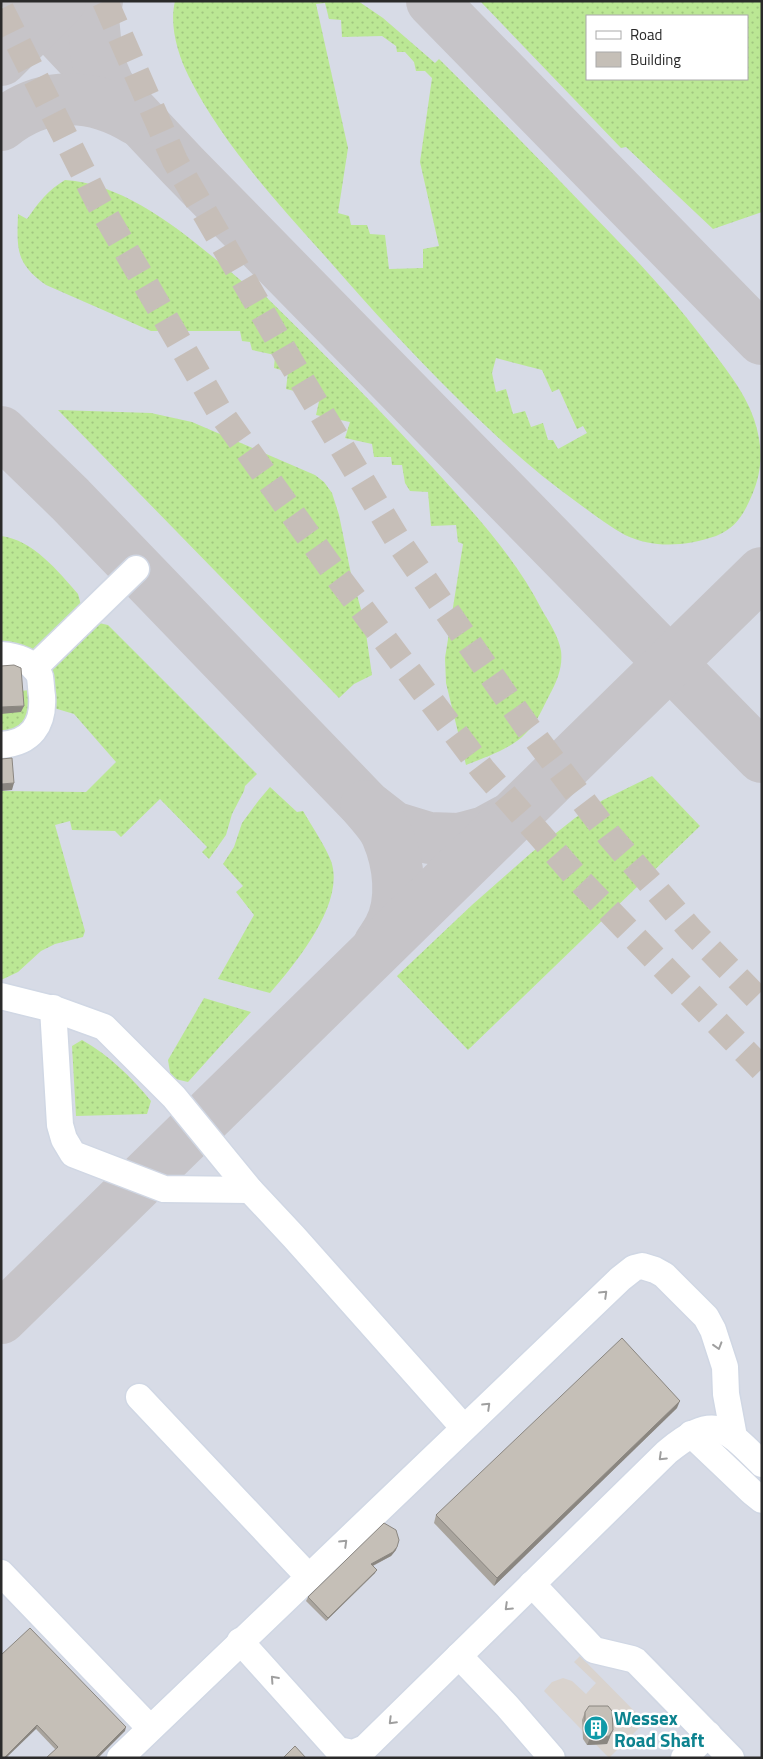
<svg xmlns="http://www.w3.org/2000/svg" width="763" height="1759" viewBox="0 0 763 1759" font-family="'Titillium Web',sans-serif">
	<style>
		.airport { fill: #d7dbe6; fill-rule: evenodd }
		.grass { fill: url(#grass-dots); fill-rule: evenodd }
		.plaza { fill: #d9d3ce }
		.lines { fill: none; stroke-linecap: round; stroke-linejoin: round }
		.taxiway { stroke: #c6c4c8; stroke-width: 52 }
		.minor-tunnel { stroke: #c6beb8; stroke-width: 26; stroke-dasharray: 26 13; stroke-linecap: butt }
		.minor-casing { stroke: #d0d7e4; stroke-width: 29 }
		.minor { stroke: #fff; stroke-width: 26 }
		.wall { fill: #a9a49d }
		.shaded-wall { fill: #8a8680 }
		.building { fill: #c5bfb7; stroke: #8a8680 }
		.oneway { stroke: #9f9f9f }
		.labels { text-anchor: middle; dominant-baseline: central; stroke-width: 5; stroke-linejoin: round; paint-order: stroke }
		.culture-label { font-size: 19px; font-weight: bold; fill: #0d838f; stroke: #fff; text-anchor: start }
	</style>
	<defs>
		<pattern id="grass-dots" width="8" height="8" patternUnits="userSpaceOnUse" patternTransform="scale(1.25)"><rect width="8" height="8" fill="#bbe794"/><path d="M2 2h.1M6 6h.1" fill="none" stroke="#a1c680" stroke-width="1.8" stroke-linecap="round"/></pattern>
	</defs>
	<rect width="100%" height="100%" fill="#ede3db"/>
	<path class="airport" d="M1,1H762V1758H1ZM587,16H747V79H587Z"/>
	<g class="grass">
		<path d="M175,1H358L383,18L435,63L439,59C489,108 537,157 585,207C627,250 668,292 704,340C722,364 744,390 754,419C763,446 763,469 752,495C744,514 736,528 716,536C687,546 654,549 625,535C609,526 593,514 578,503C533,471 493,434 454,395C412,353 371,309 332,264C280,205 225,148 189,77C178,55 169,26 175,1ZM325,3L329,19L341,20L342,37L382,36L396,46L397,52H405L414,62L416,71H425L432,78L420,162L439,246L423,249V268L389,269L385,235L370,234L367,225H351L349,216L338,213L348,148L316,4ZM496,358L542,370L552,392L559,389L577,429L583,426L587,433L558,449L553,440H548L543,423L531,427L525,411L513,414L506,389L496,392L492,373Z"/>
		<path d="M480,1H762V212L713,229L626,147L621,148ZM587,16H747V79H587Z"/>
		<path d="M65,180C137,185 202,249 256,293L259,290C322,352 385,414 444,480C481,521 517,561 542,610C549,622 559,637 561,651C563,667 557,681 550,694C543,707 537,723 526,733C511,749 486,757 466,765L446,683L445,658L463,544L458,542L456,525L431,526L428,492L410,491L405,483L402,465H392L391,457H374L372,444L345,438L350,422L316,415L320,397L286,389L288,372L274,368L275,355L252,350L250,342L242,341L240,331H151L46,285C15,263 17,249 18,214L27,219C38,203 48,190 65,180Z"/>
		<path d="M58,410L151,413L192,422L315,475L324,482L332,493L339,515L351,574L364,620L372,675L354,684L339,698Z"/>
		<path d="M1,536C33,540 58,571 78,594L81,605L34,651L1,650Z"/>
		<path d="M94,622L108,625L257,774L245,786L244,791L232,814L226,835L209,859L202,852L207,847L160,799L121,837L115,831L72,830L70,821L55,825L85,931L83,937L55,944L41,951L18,972L1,980V791L86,792L116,762L74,714L54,708L50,668Z"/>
		<path d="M30,690L32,721L1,740V714L20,691Z"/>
		<path d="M652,776L700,826L468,1050L397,976L472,905L531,853L575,818L603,800Z"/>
		<path d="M270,787L297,812L303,811C311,825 326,847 331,861C346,903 295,964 270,993L218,979L254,915L236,892L243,886L223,864L234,847L242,823L259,800Z"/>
		<path d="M204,998L251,1012L188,1082L171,1078L168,1060Z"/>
		<path d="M82,1040C109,1055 131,1077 151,1101L147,1114L76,1116L72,1046Z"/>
	</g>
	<path class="plaza" d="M580,1656L645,1722L609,1758L544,1691L552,1682L563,1678L572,1681L586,1694L596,1683L574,1662Z"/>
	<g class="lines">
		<g class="taxiway">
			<path d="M28,1L183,166L762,757"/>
			<path d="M97,1L93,18L97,59L109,87"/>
			<path d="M432,1L762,339"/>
			<path d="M1,60L60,1"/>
			<path d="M1,125C43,91 92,92 137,120"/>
			<path d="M1,432L70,499L366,806L393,827L429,838L459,839L485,832L507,820"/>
			<path d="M366,806C373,815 383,825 387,835C399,863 404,901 389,929C386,935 382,940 379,945"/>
			<path d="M1,1318L762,573"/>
		</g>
		<g class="minor-tunnel">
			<path d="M105,1L175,161L292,364L400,544L528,728L609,835L691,930L762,1003"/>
			<path d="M1,9L98,202L218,409L334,572L483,770L581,882L762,1069"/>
		</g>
		<defs>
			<g id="minor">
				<path d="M1,655C15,656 35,661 40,677C41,683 41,690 42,696C44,725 31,743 1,745"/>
				<path d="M34,668L136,569"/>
				<path d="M1,996L57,1010L104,1027L174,1097L250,1190L294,1237L464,1428"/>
				<path d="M53,1008L60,1125L64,1139L73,1154L164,1189L250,1190"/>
				<path d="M139,1397L309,1577"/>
				<path d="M691,1434L752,1492L762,1500"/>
				<path d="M1,1573L150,1728"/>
				<path d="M532,1584L594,1650L632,1659L636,1661L731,1758"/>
				<path d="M240,1641L338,1750L353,1753L365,1748L667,1452C714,1414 723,1425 762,1464"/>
				<path d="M459,1656L507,1706L552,1758"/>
				<path d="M120,1758L620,1279L634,1268L642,1266L655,1270L664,1275L706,1317L713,1330L725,1367L726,1394L734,1437"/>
				<path d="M684,1758L708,1734"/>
			</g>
		</defs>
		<use href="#minor" class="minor-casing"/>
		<use href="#minor" class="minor"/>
	</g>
	<g class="wall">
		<path d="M677,1408L494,1586L434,1523L436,1515Z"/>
		<path d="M396,1550L391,1556L373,1566L375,1573L326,1621L306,1601L308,1597Z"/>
		<path d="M1,1655L125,1731L55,1749L36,1729Z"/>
		<path d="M585,1712L610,1737L607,1744L587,1745L583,1739L582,1720Z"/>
	</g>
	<g class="shaded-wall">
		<path d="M24,706L21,712L1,714V707Z"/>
		<path d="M14,783L12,790L1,791V784Z"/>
		<path d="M680,1401L677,1408L494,1586L497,1578Z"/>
		<path d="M397,1547L396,1550L391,1556L370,1567L371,1564Z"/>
		<path d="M377,1570L375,1573L326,1621L328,1618Z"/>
		<path d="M37,1725L36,1729L6,1758H4Z"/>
		<path d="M126,1727L125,1731L98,1758H95Z"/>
		<path d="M613,1730L607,1744L587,1745L590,1738Z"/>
	</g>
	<g class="building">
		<path d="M14,665L21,668L24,706L1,707V666Z"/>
		<path d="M12,758L14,783L1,784V759Z"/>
		<path d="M622,1338L680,1401L497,1578L436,1515Z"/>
		<path d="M384,1523L396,1530L399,1540L397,1547L393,1552L371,1564L377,1570L328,1618L308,1597Z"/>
		<path d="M30,1628L126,1727L95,1758H46L58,1747L37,1725L4,1758H1V1655Z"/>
		<path d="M589,1706H608L612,1711L613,1730L609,1736L590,1738L585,1731V1712Z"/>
		<path d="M295,1746L306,1758H283Z"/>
	</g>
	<defs><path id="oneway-chevron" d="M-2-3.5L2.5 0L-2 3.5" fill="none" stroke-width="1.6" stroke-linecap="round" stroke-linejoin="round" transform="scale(1.25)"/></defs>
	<g class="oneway">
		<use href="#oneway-chevron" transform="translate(604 1294) rotate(-44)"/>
		<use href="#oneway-chevron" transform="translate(718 1346) rotate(73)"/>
		<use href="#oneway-chevron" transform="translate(487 1406) rotate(-44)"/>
		<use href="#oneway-chevron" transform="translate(662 1457) rotate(136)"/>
		<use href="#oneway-chevron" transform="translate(344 1543) rotate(-44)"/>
		<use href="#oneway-chevron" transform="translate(508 1607) rotate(136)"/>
		<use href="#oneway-chevron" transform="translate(274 1679) rotate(-132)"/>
		<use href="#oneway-chevron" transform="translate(392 1721) rotate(135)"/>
	</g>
	<defs>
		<symbol id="building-disc" viewBox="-11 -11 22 22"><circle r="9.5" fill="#0f9aa8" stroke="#fff"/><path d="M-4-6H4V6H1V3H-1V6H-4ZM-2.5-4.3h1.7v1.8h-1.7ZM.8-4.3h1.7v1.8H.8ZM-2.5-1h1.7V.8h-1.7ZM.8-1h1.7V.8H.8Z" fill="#fff"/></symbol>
	</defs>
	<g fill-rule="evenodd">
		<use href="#building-disc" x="582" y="1714" width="28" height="28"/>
	</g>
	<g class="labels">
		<g class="culture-label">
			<text x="614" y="1717">Wessex<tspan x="614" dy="22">Road Shaft</tspan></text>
		</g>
	</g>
	<rect width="763" height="1759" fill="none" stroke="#2a2a2a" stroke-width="5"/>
	<rect x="586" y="15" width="162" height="65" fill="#ffffff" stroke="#aaaaaa"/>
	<rect x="596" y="31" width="25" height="8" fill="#ffffff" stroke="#aaaaaa"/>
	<text x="630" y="40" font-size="15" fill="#2a2a2a">Road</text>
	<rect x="596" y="52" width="25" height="15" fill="#c5bfb7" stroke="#aaaaaa"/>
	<text x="630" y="65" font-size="15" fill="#2a2a2a">Building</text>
</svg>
